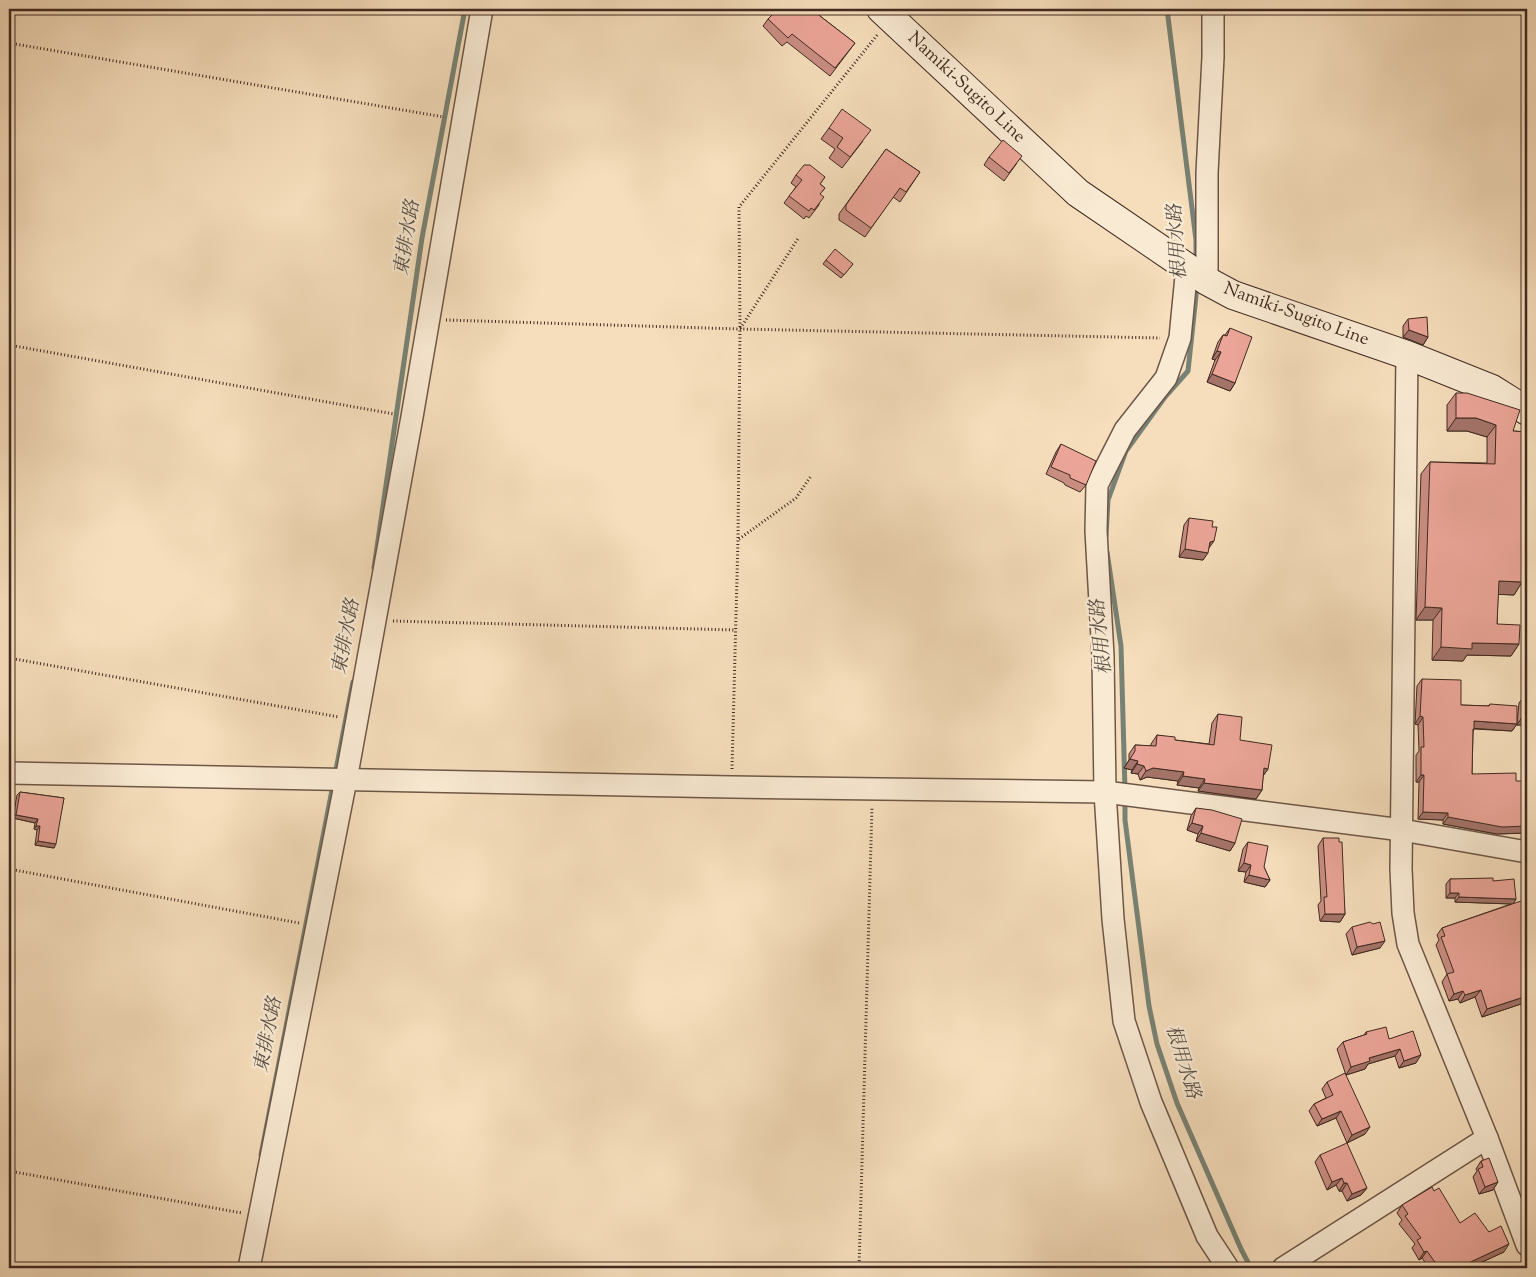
<svg xmlns="http://www.w3.org/2000/svg" width="1536" height="1277" viewBox="0 0 1536 1277" font-family="'Sorts Mill Goudy','Noto Serif JP',serif">
	<style>
		.lines { fill: none; stroke-linecap: round; stroke-linejoin: round }
		.stream { stroke: #788274; stroke-width: 5 }
		.street-casing { stroke: #6e5748; stroke-width: 24 }
		.secondary-casing { stroke: #412a21; stroke-width: 30 }
		.path { stroke: #412a21; stroke-width: 3; stroke-dasharray: 1 2.5; stroke-linecap: butt }
		.street { stroke: #f9ead3; stroke-width: 21 }
		.secondary { stroke: #f9ead3; stroke-width: 28 }
		.wall { fill: #ca8e83; stroke: #412a21 }
		.shaded-wall { fill: #a4746a; stroke: #412a21 }
		.building { fill: #eba598; stroke: #412a21 }
		.labels { text-anchor: middle; dominant-baseline: central; stroke-width: 4.5; stroke-linejoin: round; paint-order: stroke }
		.street-label { font-size: 18px; fill: #412a21; stroke: #f9ead3 }
		.water-label { font-size: 19px; font-style: italic; fill: #584e44; stroke: #f9ead3 }
	</style>
	<rect width="100%" height="100%" fill="#f6debc"/>
	<filter id="stains"><feTurbulence type="fractalNoise" baseFrequency=".004" numOctaves="4"/><feColorMatrix values="0 0 0 0 .2 0 0 0 0 .09 0 0 0 0 .02 0 0 0 .5 -.17"/></filter>
	<radialGradient id="worn" r=".72"><stop offset=".6" stop-color="#630" stop-opacity="0"/><stop offset="1" stop-color="#630" stop-opacity=".3"/></radialGradient>
	<g class="lines">
		<g class="stream">
			<path d="M1167,9L1196,240V264"/>
			<path d="M1106,536L1108,500L1126,451L1165,397L1188,371L1196,296V285"/>
			<path d="M1107,552L1121,646L1125,790"/>
			<path d="M374,568L422,238L465,9"/>
			<path d="M335,775L353,682"/>
			<path d="M1125,799V820L1149,1006L1157,1044L1177,1103L1241,1249L1251,1268"/>
			<path d="M261,1155L333,785"/>
		</g>
		<defs>
			<g id="street">
				<path d="M1187,266L1180,338L1166,378L1125,430L1097,485L1096,531L1103,656L1105,792L1113,919L1124,1021L1151,1102L1207,1236L1228,1268"/>
				<path d="M1207,281V173L1213,57V9"/>
				<path d="M1407,355L1401,869L1403,913L1408,944L1487,1138L1527,1245"/>
				<path d="M9,773L732,787L1105,792L1402,830L1527,852"/>
				<path d="M249,1268L346,780L412,417L482,9"/>
				<path d="M1283,1268L1487,1138"/>
			</g>
			<path id="secondary" d="M881,9L1078,193L1207,281L1233,295L1407,355L1492,389L1527,411"/>
		</defs>
		<use href="#street" class="street-casing"/>
		<use href="#secondary" class="secondary-casing"/>
		<g class="path">
			<path d="M9,43L444,117"/>
			<path d="M446,320L740,329L1160,338"/>
			<path d="M740,327L739,207L878,34"/>
			<path d="M9,345L394,414"/>
			<path d="M739,539L796,498L811,476"/>
			<path d="M393,621L736,630"/>
			<path d="M9,658L339,717"/>
			<path d="M732,769L738,539L740,329L799,237"/>
			<path d="M9,869L299,923"/>
			<path d="M9,1171L242,1213"/>
			<path d="M859,1268L872,807"/>
		</g>
		<use href="#street" class="street"/>
		<use href="#secondary" class="secondary"/>
	</g>
	<g class="wall">
		<path d="M820,16L855,43L830,76L787,42L782,46L763,26L768,19Z"/>
		<path d="M829,128L863,141L842,168L829,158L835,149L821,139Z"/>
		<path d="M886,149L920,172L900,202L893,197L865,237L839,220V214Z"/>
		<path d="M989,157L1017,163L1004,181L984,165Z"/>
		<path d="M796,175L825,177L820,184L825,188L820,194L819,205L809,218L806,216L804,219L784,203L796,187L791,183Z"/>
		<path d="M826,260L853,264L841,278L823,264Z"/>
		<path d="M1408,319L1428,337L1423,345L1403,337V326Z"/>
		<path d="M1230,328L1235,383L1230,391L1207,382L1215,360L1212,359L1218,342L1223,335H1225Z"/>
		<path d="M1527,343V393L1522,390L1526,344Z"/>
		<path d="M1456,393L1513,431L1527,432V467H1525L1524,538H1527V579H1522V582L1514,595L1498,594L1497,624L1519,644L1511,656L1467,655L1463,661L1432,660L1433,620H1416L1421,474L1430,462L1487,463V437L1467,431H1447V405Z"/>
		<path d="M1061,444L1086,485L1080,492L1065,485L1064,483L1046,474L1056,452Z"/>
		<path d="M1189,518L1209,548L1203,560L1179,557L1184,525Z"/>
		<path d="M1422,679L1461,705L1488,706L1490,704L1517,723L1519,703L1524,696H1527V725H1517V724L1512,731L1474,729L1473,732L1472,774L1516,781L1523,797L1525,833L1497,834L1443,824V820L1418,819L1419,782H1416V755L1419,751L1418,725L1415,724L1417,686Z"/>
		<path d="M1218,714L1240,740L1268,769L1263,776L1262,790L1256,799L1198,791L1199,788L1177,785L1178,781L1147,777L1140,780L1138,774L1131,773L1132,770L1124,768L1129,760V754L1135,745L1151,746V744L1157,735L1175,740L1209,744L1212,723Z"/>
		<path d="M20,792L64,798L54,848L35,845L37,830L34,829L35,823L13,818L17,795Z"/>
		<path d="M1196,808L1235,843L1230,851L1196,841L1198,834L1187,830L1191,816Z"/>
		<path d="M1323,838L1339,842L1345,914L1340,922L1320,921L1318,905L1321,901L1318,846Z"/>
		<path d="M1248,842L1264,867L1270,880L1265,887L1244,882L1246,872L1238,871L1243,849Z"/>
		<path d="M1450,879L1493,881L1516,899L1513,904L1527,911V1002L1482,1017L1475,997L1460,1003L1458,999L1449,1001L1442,982L1447,974L1436,945L1439,940L1437,935L1442,928L1511,904L1455,902V898H1446V884Z"/>
		<path d="M1352,927L1380,948L1352,955L1346,934Z"/>
		<path d="M1366,1032L1389,1039L1416,1063L1399,1068L1395,1056L1368,1064L1365,1069L1346,1075L1337,1049L1343,1042L1364,1035Z"/>
		<path d="M1327,1082L1365,1134L1347,1143L1336,1118L1317,1126L1309,1111L1314,1104L1326,1098L1322,1089Z"/>
		<path d="M1320,1155L1367,1188L1361,1195L1347,1201L1342,1191H1339L1336,1185L1327,1190L1315,1162Z"/>
		<path d="M1481,1161L1493,1190L1479,1194L1473,1177L1477,1171L1476,1169Z"/>
		<path d="M1402,1205L1489,1232L1504,1252L1469,1268H1429L1422,1258L1419,1260L1412,1248L1415,1244L1399,1224L1402,1220L1397,1213Z"/>
	</g>
	<g class="shaded-wall">
		<path d="M1409,330L1428,337L1423,345L1403,337Z"/>
		<path d="M1217,351L1221,352L1215,360L1212,359Z"/>
		<path d="M1212,374L1235,383L1230,391L1207,382Z"/>
		<path d="M1456,418H1476L1496,425L1487,437L1467,431H1447Z"/>
		<path d="M1527,454V467H1522Z"/>
		<path d="M1214,541L1209,548L1210,542Z"/>
		<path d="M1185,549L1208,553L1203,560L1179,557Z"/>
		<path d="M1522,567H1527V579H1514Z"/>
		<path d="M1499,581L1522,582L1514,595L1490,594Z"/>
		<path d="M1425,607L1442,608L1433,620H1416Z"/>
		<path d="M1472,643L1519,644L1511,656L1467,655L1463,661L1432,660L1441,647Z"/>
		<path d="M1420,716L1423,717L1418,725L1415,724Z"/>
		<path d="M1522,717H1527V725H1517Z"/>
		<path d="M1474,721L1517,724L1512,731L1469,728Z"/>
		<path d="M1130,759L1138,761L1132,770L1124,768Z"/>
		<path d="M1137,764L1144,766L1138,774L1131,773Z"/>
		<path d="M1153,768L1184,772L1178,781L1147,777L1140,780L1146,771Z"/>
		<path d="M1264,768L1268,769L1262,777Z"/>
		<path d="M1421,775H1424L1419,782H1416Z"/>
		<path d="M1183,776L1205,779L1199,788L1177,785Z"/>
		<path d="M1204,783L1262,790L1256,799L1198,791Z"/>
		<path d="M1423,812L1448,813L1443,820L1418,819Z"/>
		<path d="M16,815L38,819L35,823L13,818Z"/>
		<path d="M1448,817L1527,826V830L1525,833L1497,834L1443,824Z"/>
		<path d="M1192,823L1203,826L1198,834L1187,830Z"/>
		<path d="M36,826H40L37,830L34,829Z"/>
		<path d="M1201,833L1235,843L1230,851L1196,841Z"/>
		<path d="M38,841L56,844L54,848L35,845Z"/>
		<path d="M1244,863L1251,865L1246,872L1238,871Z"/>
		<path d="M1249,875L1270,880L1265,887L1244,882Z"/>
		<path d="M1450,893H1459L1455,898H1446Z"/>
		<path d="M1459,897L1516,899L1513,904L1455,902Z"/>
		<path d="M1325,914H1345L1340,922L1320,921Z"/>
		<path d="M1385,941L1380,948L1352,955L1357,947Z"/>
		<path d="M1481,990L1475,997L1460,1003L1465,995Z"/>
		<path d="M1463,991L1458,999L1449,1001L1454,994Z"/>
		<path d="M1527,996V1002L1482,1017L1487,1009Z"/>
		<path d="M1400,1049L1395,1056L1368,1064L1365,1069L1346,1075L1351,1067L1369,1058Z"/>
		<path d="M1421,1055L1416,1063L1399,1068L1404,1061Z"/>
		<path d="M1341,1111L1336,1118L1317,1126L1322,1119Z"/>
		<path d="M1370,1127L1365,1134L1347,1143L1352,1135Z"/>
		<path d="M1342,1178L1336,1185L1327,1190L1332,1182Z"/>
		<path d="M1498,1182L1493,1190L1479,1194L1485,1187Z"/>
		<path d="M1344,1183H1347L1342,1191H1339Z"/>
		<path d="M1367,1188L1361,1195L1347,1201L1352,1194Z"/>
		<path d="M1509,1244L1504,1252L1469,1268H1460L1462,1266Z"/>
		<path d="M1427,1251L1422,1258L1419,1260L1424,1252Z"/>
	</g>
	<g class="building">
		<path d="M778,9H812L820,16L855,43L835,68L792,34L788,38L768,19Z"/>
		<path d="M842,109L871,130L850,157L837,147L843,138L829,128Z"/>
		<path d="M1003,140L1022,156L1009,173L989,157Z"/>
		<path d="M886,149L920,172L906,192L900,188L871,228L846,210V205Z"/>
		<path d="M804,165H810L825,177L820,184L825,188L820,194L824,197L814,210L811,208L809,211L789,196L802,180L796,175Z"/>
		<path d="M835,249L853,264L844,275L826,260Z"/>
		<path d="M1427,317L1428,337L1409,330L1408,319Z"/>
		<path d="M1230,328L1252,337L1235,383L1212,374L1221,352L1217,351L1223,335L1227,336Z"/>
		<path d="M1456,393H1467L1520,410L1513,431L1527,432V459H1526L1524,538H1527V567H1522V582L1499,581L1497,624L1520,625L1519,644L1472,643V649L1441,647L1442,608L1425,607L1430,462L1495,464L1496,425L1476,418H1456Z"/>
		<path d="M1061,444L1096,461L1086,485L1070,478V475L1051,467Z"/>
		<path d="M1189,518L1213,521L1212,527H1217L1214,541L1210,542L1208,553L1185,549Z"/>
		<path d="M1422,679L1461,680V705L1489,706L1490,704L1517,706V724L1474,721V729H1473L1472,774L1516,773V781H1523V797L1527,798V826L1502,827L1448,817V813L1423,812L1424,775H1421V747H1424L1423,717L1420,716Z"/>
		<path d="M1524,696H1527V717H1522Z"/>
		<path d="M1218,714L1242,717L1240,740L1272,745L1268,769L1264,768L1262,790L1204,783L1205,779L1183,776L1184,772L1153,768L1146,771L1144,766L1137,764L1138,761L1130,759L1135,751V745L1156,746L1157,735L1175,737V740L1214,745Z"/>
		<path d="M20,792L64,798L56,844L38,841L40,826H36L38,819L16,815Z"/>
		<path d="M1196,808L1212,810L1242,819L1235,843L1201,833L1203,826L1192,823Z"/>
		<path d="M1323,838H1339V842H1342L1345,914H1325L1324,897H1327Z"/>
		<path d="M1248,842L1268,846L1264,867L1270,880L1249,875L1251,865L1244,863Z"/>
		<path d="M1493,878V881L1514,879L1516,899L1459,897V893H1450V879Z"/>
		<path d="M1524,900L1527,911V996L1487,1009L1481,990L1465,995L1463,991L1454,994L1447,974L1454,972L1441,937L1445,936L1442,928Z"/>
		<path d="M1370,922L1373,924L1380,922L1385,941L1357,947L1352,927Z"/>
		<path d="M1386,1027L1389,1039L1413,1031L1421,1055L1404,1061L1400,1049L1369,1058L1370,1061L1351,1067L1343,1042L1367,1034L1366,1032Z"/>
		<path d="M1345,1073L1370,1127L1352,1135L1341,1111L1322,1119L1314,1104L1333,1095L1327,1082Z"/>
		<path d="M1347,1143L1367,1188L1352,1194L1347,1183H1344L1342,1178L1332,1182L1320,1155Z"/>
		<path d="M1489,1158L1498,1182L1485,1187L1478,1169L1483,1167L1481,1161Z"/>
		<path d="M1432,1187L1434,1191L1439,1188L1460,1223L1475,1213L1489,1232L1501,1226L1509,1244L1462,1266L1463,1268H1439L1427,1251L1424,1252L1417,1240L1421,1238L1405,1216L1408,1214L1402,1205Z"/>
	</g>
	<g class="labels">
		<g class="street-label">
			<text transform="translate(966 88) rotate(43)">Namiki-Sugito Line</text>
			<text transform="translate(1296 315) rotate(20)">Namiki-Sugito Line</text>
		</g>
		<g class="water-label">
			<text transform="translate(408 238) rotate(-81)">東排水路</text>
			<text transform="translate(1178 242) rotate(-94)">根用水路</text>
			<text transform="translate(347 637) rotate(-79)">東排水路</text>
			<text transform="translate(1102 637) rotate(-96)">根用水路</text>
			<text transform="translate(269 1035) rotate(-79)">東排水路</text>
			<text transform="translate(1182 1062) rotate(73)">根用水路</text>
		</g>
	</g>
	<rect width="1536" height="1277" fill="none" stroke="#f6debc" stroke-width="30"/>
	<rect x="10" y="10" width="1516" height="1257" fill="none" stroke="#412a21" stroke-width="2.5"/>
	<rect x="15" y="15" width="1506" height="1247" fill="none" stroke="#412a21"/>
	<rect width="100%" height="100%" filter="url(#stains)"/>
	<rect width="100%" height="100%" fill="url(#worn)"/>
</svg>
